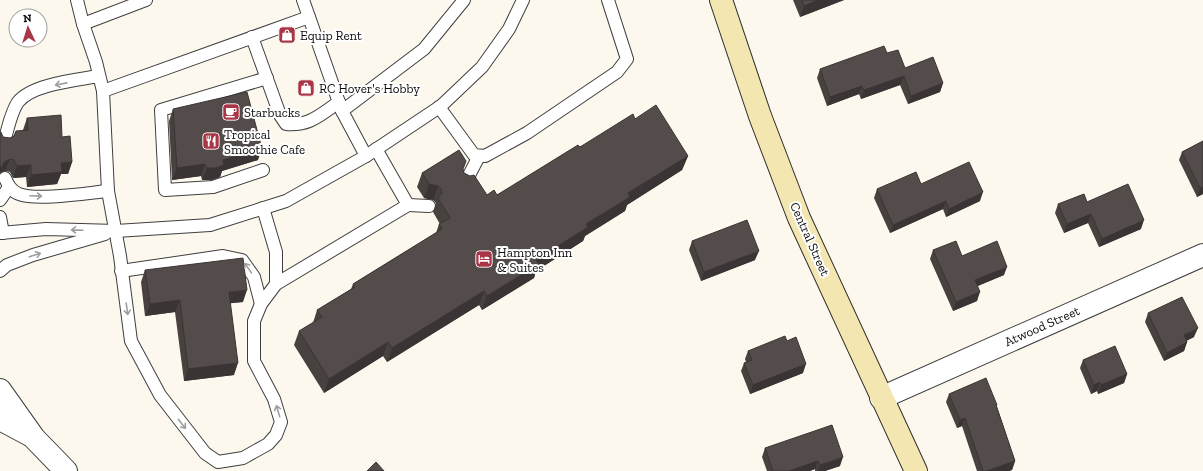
<svg xmlns="http://www.w3.org/2000/svg" width="1203" height="471" viewBox="0 0 1203 471" font-family="'Zilla Slab',serif">
	<style>
		.lines { fill: none; stroke-linecap: round; stroke-linejoin: round }
		.service-casing { stroke: #3f3f3f; stroke-width: 14 }
		.minor-casing { stroke: #3f3f3f; stroke-width: 24 }
		.tertiary-casing { stroke: #3f3f3f; stroke-width: 24 }
		.secondary-casing { stroke: #2e2e2e; stroke-width: 24 }
		.service { stroke: #fff; stroke-width: 12 }
		.minor { stroke: #fff; stroke-width: 22 }
		.tertiary { stroke: #fff; stroke-width: 22 }
		.secondary { stroke: #f4e6b0; stroke-width: 22 }
		.wall { fill: #474140 }
		.shaded-wall { fill: #3a3534 }
		.building { fill: #534c4a; stroke: #3a3534 }
		.oneway { stroke: #9e9e9e }
		.labels { text-anchor: middle; dominant-baseline: central; stroke-width: 4; stroke-linejoin: round; paint-order: stroke }
		.poi-label { font-size: 13px; fill: #0c0c0c; stroke: #fff; text-anchor: start }
		.street-label { font-size: 13px; fill: #0c0c0c; stroke: #fff }
	</style>
	<rect width="100%" height="100%" fill="#fdf8ed"/>
	<g class="lines">
		<defs>
			<g id="service">
				<path d="M77,0L83,24L96,62L103,91L108,191L120,256L131,341L160,395L205,453L218,462L243,458L268,444L276,435L281,422L274,399L254,361V321L261,304L276,284L408,205L376,149"/>
				<path d="M303,0L342,111L424,49L464,0"/>
				<path d="M83,24L146,0"/>
				<path d="M252,37L280,115L286,124C310,126 320,115 339,102"/>
				<path d="M103,91L309,17"/>
				<path d="M439,107L474,155L485,156L527,133L617,72L627,59L608,0"/>
				<path d="M342,111L366,156"/>
				<path d="M4,143C7,131 11,112 18,102C32,84 77,80 99,76"/>
				<path d="M263,170L213,187L165,190L161,110L267,78"/>
				<path d="M5,178C8,185 11,191 19,194C37,201 87,193 108,191"/>
				<path d="M465,183L479,156"/>
				<path d="M0,200L9,187"/>
				<path d="M408,205L429,206"/>
				<path d="M263,208L276,252V284"/>
				<path d="M0,217L3,233"/>
				<path d="M0,233L46,229L116,231L210,225L286,201L366,156L441,106L482,67L509,29L523,0"/>
				<path d="M0,271L7,265L33,255L105,234"/>
				<path d="M121,271L223,256L242,260L254,277L261,304"/>
			</g>
			<path id="minor" d="M881,398L1203,255"/>
			<g id="tertiary">
				<path d="M0,390L34,438L66,471"/>
				<path d="M0,419L30,435"/>
			</g>
			<path id="secondary" d="M721,0L760,116L799,218L916,471"/>
		</defs>
		<use href="#service" class="service-casing"/>
		<use href="#minor" class="minor-casing"/>
		<use href="#tertiary" class="tertiary-casing"/>
		<use href="#secondary" class="secondary-casing"/>
		<use href="#service" class="service"/>
		<use href="#minor" class="minor"/>
		<use href="#tertiary" class="tertiary"/>
		<use href="#secondary" class="secondary"/>
	</g>
	<g class="wall">
		<path d="M793,0H844L800,17Z"/>
		<path d="M887,53L905,68L943,83L940,92L908,104L900,85L861,99L859,94L827,106L817,78L820,69Z"/>
		<path d="M173,109L258,160L222,171L220,177L212,180H202L201,176L172,180L169,121Z"/>
		<path d="M27,118L62,137L72,162L68,174H61L57,184L27,187L26,177L13,178L10,172L5,171L3,137L10,138L23,130Z"/>
		<path d="M635,119L688,156L682,170L627,205L625,211L585,236L583,241L536,271L534,278L482,310L479,305L387,362L383,356L324,393L294,345L299,331L313,323L317,310L351,289L353,284L436,233L439,224H440L433,212L436,203L433,200L424,198L417,187L422,173L463,169L464,173L487,195H497L580,147Z"/>
		<path d="M1203,141V194L1197,197L1179,160L1182,152Z"/>
		<path d="M921,184L980,201L946,217L943,209L890,233L874,198L877,189Z"/>
		<path d="M1087,202L1141,229L1099,247L1088,223L1064,233L1055,213L1058,204Z"/>
		<path d="M692,241L755,260L701,281L689,250Z"/>
		<path d="M933,250L962,256L1004,275L978,286L977,301L953,311L930,259Z"/>
		<path d="M145,270L243,302L230,303L234,375L184,381L175,312L145,316L141,282Z"/>
		<path d="M1148,313L1194,337L1186,341L1187,342L1184,351L1164,361L1145,322Z"/>
		<path d="M787,341L803,373L750,394L741,371L744,363L746,362L745,359L748,351Z"/>
		<path d="M1083,360L1127,374L1124,383L1098,394L1097,391L1091,394L1080,368Z"/>
		<path d="M949,394L997,405V407L1015,461L1012,470L1009,471H977L962,426L957,428L946,402Z"/>
		<path d="M765,448L840,466L825,471H815V469L810,471H767L762,457Z"/>
	</g>
	<g class="shaded-wall">
		<path d="M818,0H844L800,17L804,6Z"/>
		<path d="M904,76L900,85L861,99L864,90Z"/>
		<path d="M943,83L940,92L908,104L911,96Z"/>
		<path d="M862,86L859,94L827,106L830,97Z"/>
		<path d="M262,149L258,160L222,171L220,177L212,180H202L207,168L223,160Z"/>
		<path d="M688,156L682,170L627,205L625,211L585,236L583,241L536,271L534,278L482,310L487,296L586,224L628,193Z"/>
		<path d="M10,159L5,171L0,173V167L4,162Z"/>
		<path d="M72,162L68,174H61L57,184L27,187L31,175L61,163Z"/>
		<path d="M205,164L201,176L172,180L177,168Z"/>
		<path d="M31,165L26,177L13,178L17,166Z"/>
		<path d="M429,184L438,186L433,200L424,198Z"/>
		<path d="M1203,187V194L1197,197L1200,188Z"/>
		<path d="M983,192L980,201L946,217L949,209Z"/>
		<path d="M946,201L943,209L890,233L893,225Z"/>
		<path d="M1091,214L1088,223L1064,233L1067,224Z"/>
		<path d="M1144,220L1141,229L1099,247L1102,239Z"/>
		<path d="M759,251L755,260L701,281L704,272Z"/>
		<path d="M1007,267L1004,275L972,288L975,280Z"/>
		<path d="M247,290L243,302L224,304L229,292Z"/>
		<path d="M484,291L479,305L387,362L392,348Z"/>
		<path d="M980,292L977,301L953,311L956,302Z"/>
		<path d="M180,300L175,312L145,316L150,304Z"/>
		<path d="M1198,328L1194,337L1180,344L1184,335Z"/>
		<path d="M388,342L383,356L324,393L329,379Z"/>
		<path d="M1187,342L1184,351L1164,361L1167,353Z"/>
		<path d="M238,363L234,375L184,381L188,369Z"/>
		<path d="M806,364L803,373L750,394L753,385Z"/>
		<path d="M1127,374L1124,383L1098,394L1101,385Z"/>
		<path d="M1100,382L1097,391L1091,394L1094,385Z"/>
		<path d="M965,418L962,426L957,428L960,420Z"/>
		<path d="M843,457L840,466L825,471H818L820,465Z"/>
		<path d="M818,461L815,469L810,471H789Z"/>
		<path d="M1015,461L1012,470L1009,471H987Z"/>
	</g>
	<g class="building">
		<path d="M802,0H818L804,6Z"/>
		<path d="M884,46L887,53L898,50L905,68L933,57L943,83L911,96L904,76L864,90L862,86L830,97L820,69Z"/>
		<path d="M247,92L262,149L223,160L224,165L216,168H207L205,164L177,168L173,109Z"/>
		<path d="M656,105L688,156L628,193L630,197L586,224L588,227L536,260L539,264L487,296L484,291L392,348L388,342L329,379L299,331L322,317L317,310L355,287L353,284L442,229L439,224L450,218L438,198L442,193L441,189L438,186L429,184L422,173L459,150L466,161L463,169L464,173L470,176L474,175L487,195L494,190L497,195L578,145L580,147L633,114L635,119Z"/>
		<path d="M61,115L62,137L70,136L72,162L61,163L62,172L31,175V165L17,166L14,160L10,159L4,162L2,167H0V132H1L3,137L10,138L14,136L16,131L28,130L27,118Z"/>
		<path d="M1203,141V187L1200,188L1182,152Z"/>
		<path d="M969,162L983,192L949,209L946,201L893,225L877,189L916,172L921,184Z"/>
		<path d="M1128,184L1144,220L1102,239L1091,214L1067,224L1058,204L1084,194L1087,202Z"/>
		<path d="M747,220L759,251L704,272L692,241Z"/>
		<path d="M956,241L962,256L997,241L1007,267L975,280L980,292L956,302L933,250Z"/>
		<path d="M243,258L247,290L229,292L238,363L188,369L180,300L150,304L145,270Z"/>
		<path d="M1182,297L1198,328L1184,335L1187,342L1167,353L1148,313Z"/>
		<path d="M785,336L787,341L796,337L806,364L753,385L744,363L752,360L748,351Z"/>
		<path d="M1115,346L1127,374L1101,385L1100,382L1094,385L1083,360Z"/>
		<path d="M986,378L997,405H996L1015,461L987,471H983L965,418L960,420L949,394Z"/>
		<path d="M832,425L843,457L820,465L818,461L789,471H773L765,448Z"/>
		<path d="M376,462L384,471H367Z"/>
	</g>
	<defs><path id="oneway-shaft" d="M-6 0H5M1.5-3L5.5 0L1.5 3" fill="none" stroke-width="1.6" stroke-linecap="round" stroke-linejoin="round"/></defs>
	<g class="oneway">
		<use href="#oneway-shaft" transform="translate(61 84) rotate(169)"/>
		<use href="#oneway-shaft" transform="translate(36 196) rotate(2)"/>
		<use href="#oneway-shaft" transform="translate(77 230) rotate(-178)"/>
		<use href="#oneway-shaft" transform="translate(35 255) rotate(-18)"/>
		<use href="#oneway-shaft" transform="translate(248 268) rotate(-125)"/>
		<use href="#oneway-shaft" transform="translate(127 309) rotate(82)"/>
		<use href="#oneway-shaft" transform="translate(278 411) rotate(-107)"/>
		<use href="#oneway-shaft" transform="translate(182 424) rotate(52)"/>
	</g>
	<defs>
		<symbol id="shop-square" viewBox="-11 -11 22 22"><rect x="-9" y="-9" width="18" height="18" rx="4" fill="#a93647" stroke="#fff"/><path d="M-5-2.5h2.3a2.7 3.5 0 0 1 5.4 0H5L5.5 6h-11ZM-1.5-2.5h3a1.5 2.3 0 0 0-3 0Z" fill="#fff"/></symbol>
		<symbol id="cafe-square" viewBox="-11 -11 22 22"><rect x="-9" y="-9" width="18" height="18" rx="4" fill="#a93647" stroke="#fff"/><path d="M-5.5-4.5H6V0H3Q3 3.5 0 3.5H-2.5Q-5.5 3.5-5.5 0ZM3-3.2v2h1.7v-2ZM-6 4.5H4V6H-6Z" fill="#fff"/></symbol>
		<symbol id="restaurant-square" viewBox="-11 -11 22 22"><rect x="-9" y="-9" width="18" height="18" rx="4" fill="#a93647" stroke="#fff"/><path d="M-5-6h1v4h1v-4h1v4h1v-4h1v5L-1.5 .5V6h-2V.5L-5-1ZM5-6V6H3V1.5H1.5Q1.5-4 5-6Z" fill="#fff"/></symbol>
		<symbol id="hotel-square" viewBox="-11 -11 22 22"><rect x="-9" y="-9" width="18" height="18" rx="4" fill="#a93647" stroke="#fff"/><path d="M-6-4.5h1.5V1H6V5H4.5V3h-9V5H-6ZM-4 0a1.8 1.8 0 1 1 3.6 0ZM.5 0V-2.5h3Q6-2.5 6 0Z" fill="#fff"/></symbol>
	</defs>
	<g fill-rule="evenodd">
		<use href="#shop-square" x="277" y="25" width="20" height="20"/>
		<use href="#shop-square" x="296" y="78" width="20" height="20"/>
		<use href="#cafe-square" x="221" y="102" width="20" height="20"/>
		<use href="#restaurant-square" x="201" y="131" width="20" height="20"/>
		<use href="#hotel-square" x="474" y="249" width="20" height="20"/>
	</g>
	<g class="labels">
		<g class="poi-label">
			<text x="300" y="35">Equip Rent</text>
			<text x="319" y="88">RC Hover's Hobby</text>
			<text x="244" y="112">Starbucks</text>
			<text x="224" y="134">Tropical<tspan x="224" dy="15">Smoothie Cafe</tspan></text>
			<text x="497" y="252">Hampton Inn<tspan x="497" dy="15">&amp; Suites</tspan></text>
		</g>
		<g class="street-label">
			<text transform="translate(810 239) rotate(66)">Central Street</text>
			<text transform="translate(1042 326) rotate(-24)">Atwood Street</text>
		</g>
	</g>
	<g transform="translate(28 28) rotate(356)"><circle r="19" fill="#ffffff" stroke="#9e9e9e"/>
	<path d="M0-3L7 15L0 10L-7 15Z" fill="#a93647"/>
	<text y="-6" font-size="11" font-weight="bold" text-anchor="middle" fill="#0c0c0c">N</text>
	</g>
</svg>
